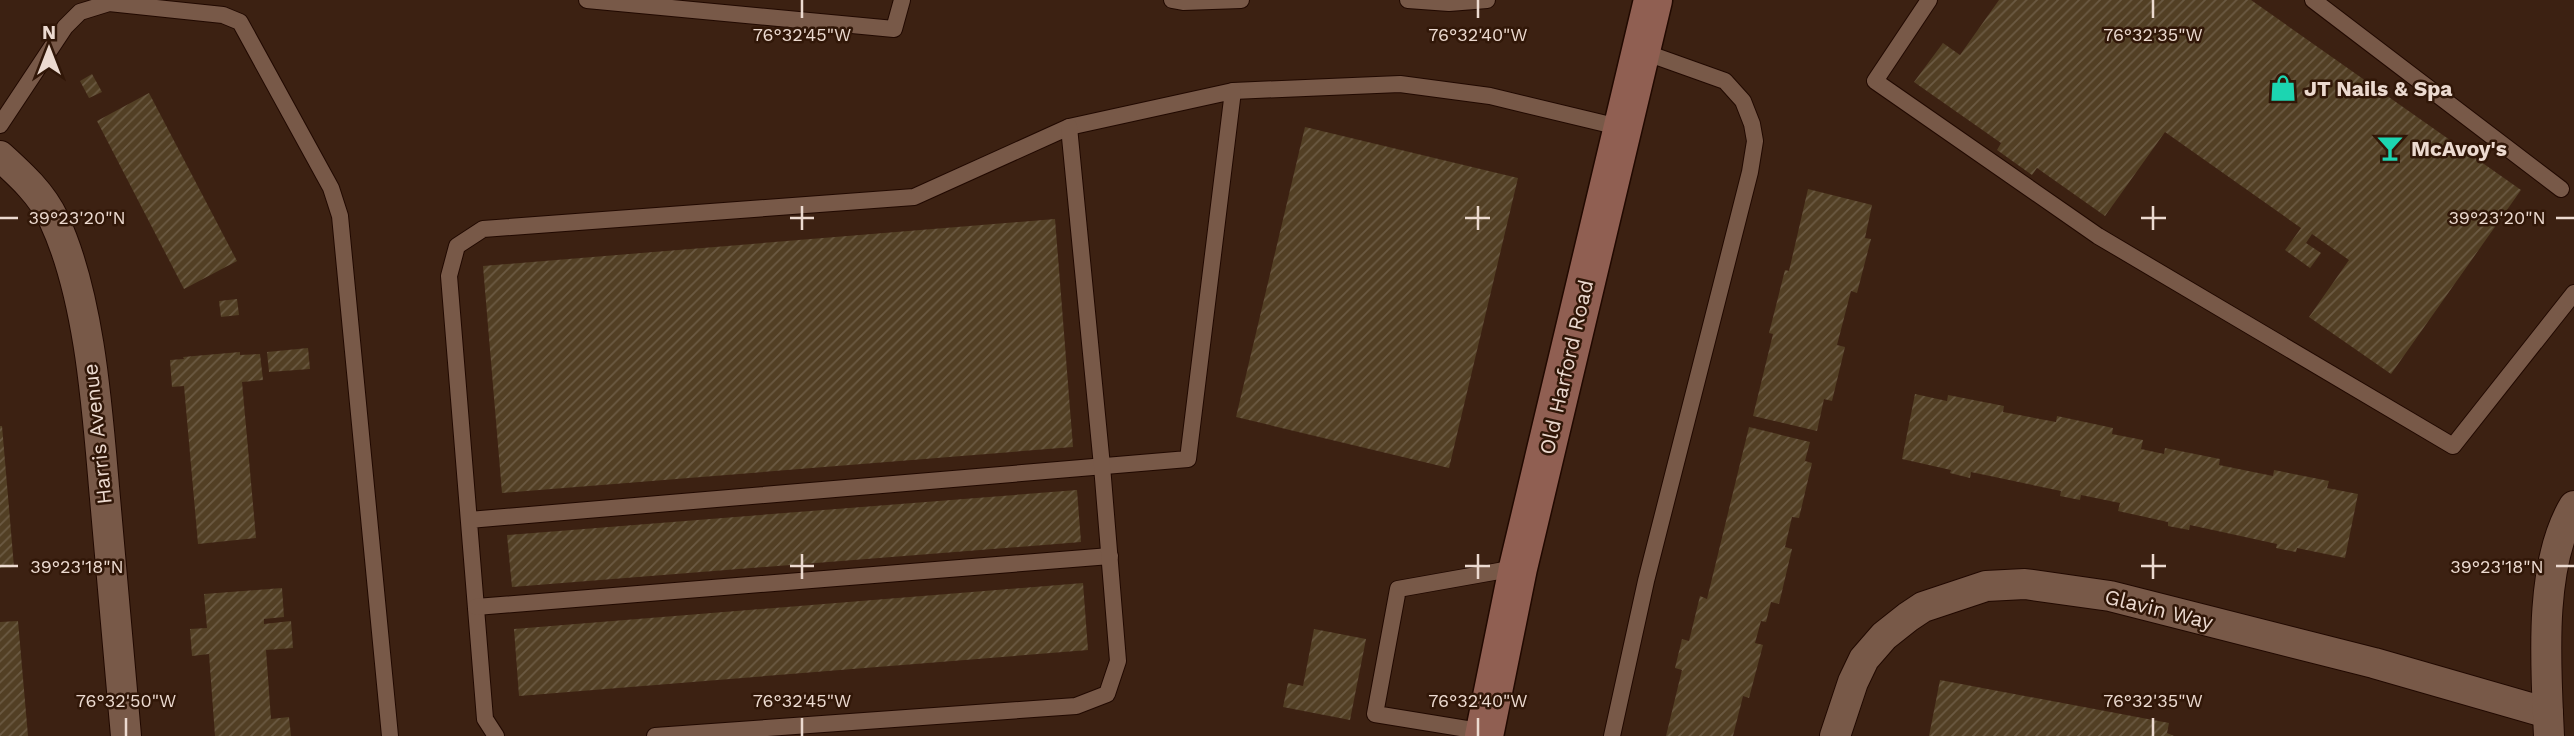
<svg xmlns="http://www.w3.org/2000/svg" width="2574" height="736" viewBox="0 0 2574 736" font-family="'Work Sans',sans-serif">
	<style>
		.building { fill: url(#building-hatch) }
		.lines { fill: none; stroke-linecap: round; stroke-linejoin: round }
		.lane-casing { stroke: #210900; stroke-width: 18 }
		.street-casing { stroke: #210900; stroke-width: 32 }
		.secondary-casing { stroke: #210900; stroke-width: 41 }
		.lane { stroke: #785948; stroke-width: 16 }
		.street { stroke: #785948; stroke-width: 30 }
		.secondary { stroke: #905f52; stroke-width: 38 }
		.ticks { fill: none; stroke: #ecdad0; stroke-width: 2.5 }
		.labels { text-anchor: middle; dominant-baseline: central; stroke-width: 5; stroke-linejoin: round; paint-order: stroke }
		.poi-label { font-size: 21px; font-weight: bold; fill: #ecdad0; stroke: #311708; text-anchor: start }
		.street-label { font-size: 21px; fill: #ecdad0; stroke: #311708 }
		.ticks-label { font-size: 18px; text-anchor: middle; fill: #ecdad0; stroke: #311708; stroke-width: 5; stroke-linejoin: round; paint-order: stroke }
	</style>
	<defs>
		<pattern id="building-hatch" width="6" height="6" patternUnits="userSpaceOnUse" patternTransform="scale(1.75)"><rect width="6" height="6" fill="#523f24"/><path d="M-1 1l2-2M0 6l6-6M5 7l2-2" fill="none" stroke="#6b5a43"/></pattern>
	</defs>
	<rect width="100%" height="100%" fill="#3c2112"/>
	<g class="building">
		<path d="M1999,0H2251L2521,190L2391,374L2309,317L2349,260L2312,234L2306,243L2321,253L2310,268L2285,250L2301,228L2165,132L2105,216L2037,168L2032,175L1997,150L2001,143L1914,82L1943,43L1960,55Z"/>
		<path d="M92,74L102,92L89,98L80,81Z"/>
		<path d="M149,93L237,261L184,289L97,121Z"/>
		<path d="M1305,127L1518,178L1449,468L1236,417Z"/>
		<path d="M1808,189L1872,205L1865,238L1871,239L1857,293L1851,291L1837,345L1845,347L1832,401L1824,399L1817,431L1753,416L1773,334L1769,333L1785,270L1789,271Z"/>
		<path d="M1055,219L1073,447L502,493L483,266Z"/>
		<path d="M237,299L239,315L221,317L219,301Z"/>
		<path d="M308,348L310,369L269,372L267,352Z"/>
		<path d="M240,352V355L260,354L263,380L242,382L256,538L198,544L184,386L172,387L170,360L184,359L183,357Z"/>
		<path d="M1915,394L1947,401L1948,395L2004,406L2003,412L2056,422L2057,416L2113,428L2112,434L2143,440L2141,449L2164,454L2165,448L2220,459L2219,465L2273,476L2274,470L2329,481L2327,488L2358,494L2345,558L2297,548L2296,552L2276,548L2277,544L2190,525L2189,530L2168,526V522L2118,511L2120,503L2081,495L2080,500L2060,496L2061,491L1971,472L1970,478L1950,473L1951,470L1902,459Z"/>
		<path d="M0,426H2L14,567L0,568Z"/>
		<path d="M1749,427L1810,442L1805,461L1812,463L1799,518L1792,517L1785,547L1792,549L1779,604L1771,602L1766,622L1761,621L1755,643L1763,645L1749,698L1743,696L1733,736H1666L1682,670L1675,668L1682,639L1689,641L1700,596L1707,599Z"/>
		<path d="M1077,490L1081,542L512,587L507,535Z"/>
		<path d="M1083,583L1088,650L519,696L514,629Z"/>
		<path d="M282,588L284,617L264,619V624L291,621L293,648L266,650L271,719L289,717L291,736H215L209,654L192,656L190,629L207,628L204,594Z"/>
		<path d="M18,621L28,736H0V622Z"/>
		<path d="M1314,629L1366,639L1350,720L1283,707L1288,683L1303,686Z"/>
		<path d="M1940,680L2169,723L2167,733L2174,736H1929Z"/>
	</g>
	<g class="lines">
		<defs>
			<g id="lane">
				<path d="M587,0L894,29L902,0"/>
				<path d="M1172,0L1183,2L1241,0"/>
				<path d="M1408,0L1449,3L1487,0"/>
				<path d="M1929,0L1875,81L2098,236L2453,446L2574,293"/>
				<path d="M2313,0L2561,189"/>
				<path d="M1233,91L1400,84L1490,96L1623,128"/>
				<path d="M0,125L65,27L80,12L109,3L223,15L240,22L331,188L340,216L390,736"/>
				<path d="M469,520L1188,459L1233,91L1069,127L914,197L483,229L457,246L449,276L485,719L496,736"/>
				<path d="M476,607L1110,556"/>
				<path d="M1485,732L1375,714L1398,589L1516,568"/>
				<path d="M655,736L1076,706L1107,694L1118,661L1102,466L1069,127"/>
				<path d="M1612,736L1646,581L1750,172L1755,141L1752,124L1743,101L1725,81L1641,51"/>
			</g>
			<g id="street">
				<path d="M0,156C21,175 42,194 54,220C89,295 97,405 104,487C111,570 118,653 126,736"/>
				<path d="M1835,736L1853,682L1864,659L1884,636L1908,617L1923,607L1986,586L2025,584L2110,596L2374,663L2548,713"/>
				<path d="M2549,736C2546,668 2538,566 2574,506"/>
			</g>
			<path id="secondary" d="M1484,736L1518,568L1653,0"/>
		</defs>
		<use href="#lane" class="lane-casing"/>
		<use href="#street" class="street-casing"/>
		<use href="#secondary" class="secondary-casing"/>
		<use href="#lane" class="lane"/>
		<use href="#street" class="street"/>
		<use href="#secondary" class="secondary"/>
	</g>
	<path class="ticks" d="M802,0V18M1478,0V18M2153,0V18M802,206V230M1478,206V230M2153,206V230M0,218H18M790,218H814M1465,218H1490M2141,218H2166M2556,218H2574M802,554V579M1478,554V579M2153,554V579M0,566H18M790,566H814M1465,566H1490M2141,566H2166M2556,566H2574M126,718V736M802,718V736M1478,718V736M2153,718V736"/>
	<defs>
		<symbol id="shop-bare" viewBox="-9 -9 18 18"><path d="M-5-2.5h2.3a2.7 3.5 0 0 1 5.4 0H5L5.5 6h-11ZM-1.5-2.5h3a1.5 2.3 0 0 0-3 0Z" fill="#1cd5b1" stroke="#311708" stroke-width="2.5" paint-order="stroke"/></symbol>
		<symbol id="bar-bare" viewBox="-9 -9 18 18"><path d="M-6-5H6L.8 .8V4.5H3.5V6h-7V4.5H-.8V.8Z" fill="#1cd5b1" stroke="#311708" stroke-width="2.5" paint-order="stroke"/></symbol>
	</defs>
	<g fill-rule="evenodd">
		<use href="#shop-bare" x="2264" y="69" width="38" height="38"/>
		<use href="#bar-bare" x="2371" y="129" width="38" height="38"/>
	</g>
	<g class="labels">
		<g class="poi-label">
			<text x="2304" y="88">JT Nails &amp; Spa</text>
			<text x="2411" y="148">McAvoy's</text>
		</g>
		<g class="street-label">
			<text transform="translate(1566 367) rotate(-77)">Old Harford Road</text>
			<text transform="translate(97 434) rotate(-96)">Harris Avenue</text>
			<text transform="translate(2159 609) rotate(14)">Glavin Way</text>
		</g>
	</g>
	<g class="ticks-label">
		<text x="802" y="41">76°32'45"W</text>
		<text x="1478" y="41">76°32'40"W</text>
		<text x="2153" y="41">76°32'35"W</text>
		<text x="77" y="224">39°23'20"N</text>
		<text x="2497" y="224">39°23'20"N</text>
		<text x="77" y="573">39°23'18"N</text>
		<text x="2497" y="573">39°23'18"N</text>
		<text x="126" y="707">76°32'50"W</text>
		<text x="802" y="707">76°32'45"W</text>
		<text x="1478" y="707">76°32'40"W</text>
		<text x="2153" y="707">76°32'35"W</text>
	</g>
	<g transform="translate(49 49)" stroke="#311708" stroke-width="5" paint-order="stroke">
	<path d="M0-5L12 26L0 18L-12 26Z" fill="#ecdad0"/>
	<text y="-10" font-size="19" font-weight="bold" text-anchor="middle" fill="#ecdad0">N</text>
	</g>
</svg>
